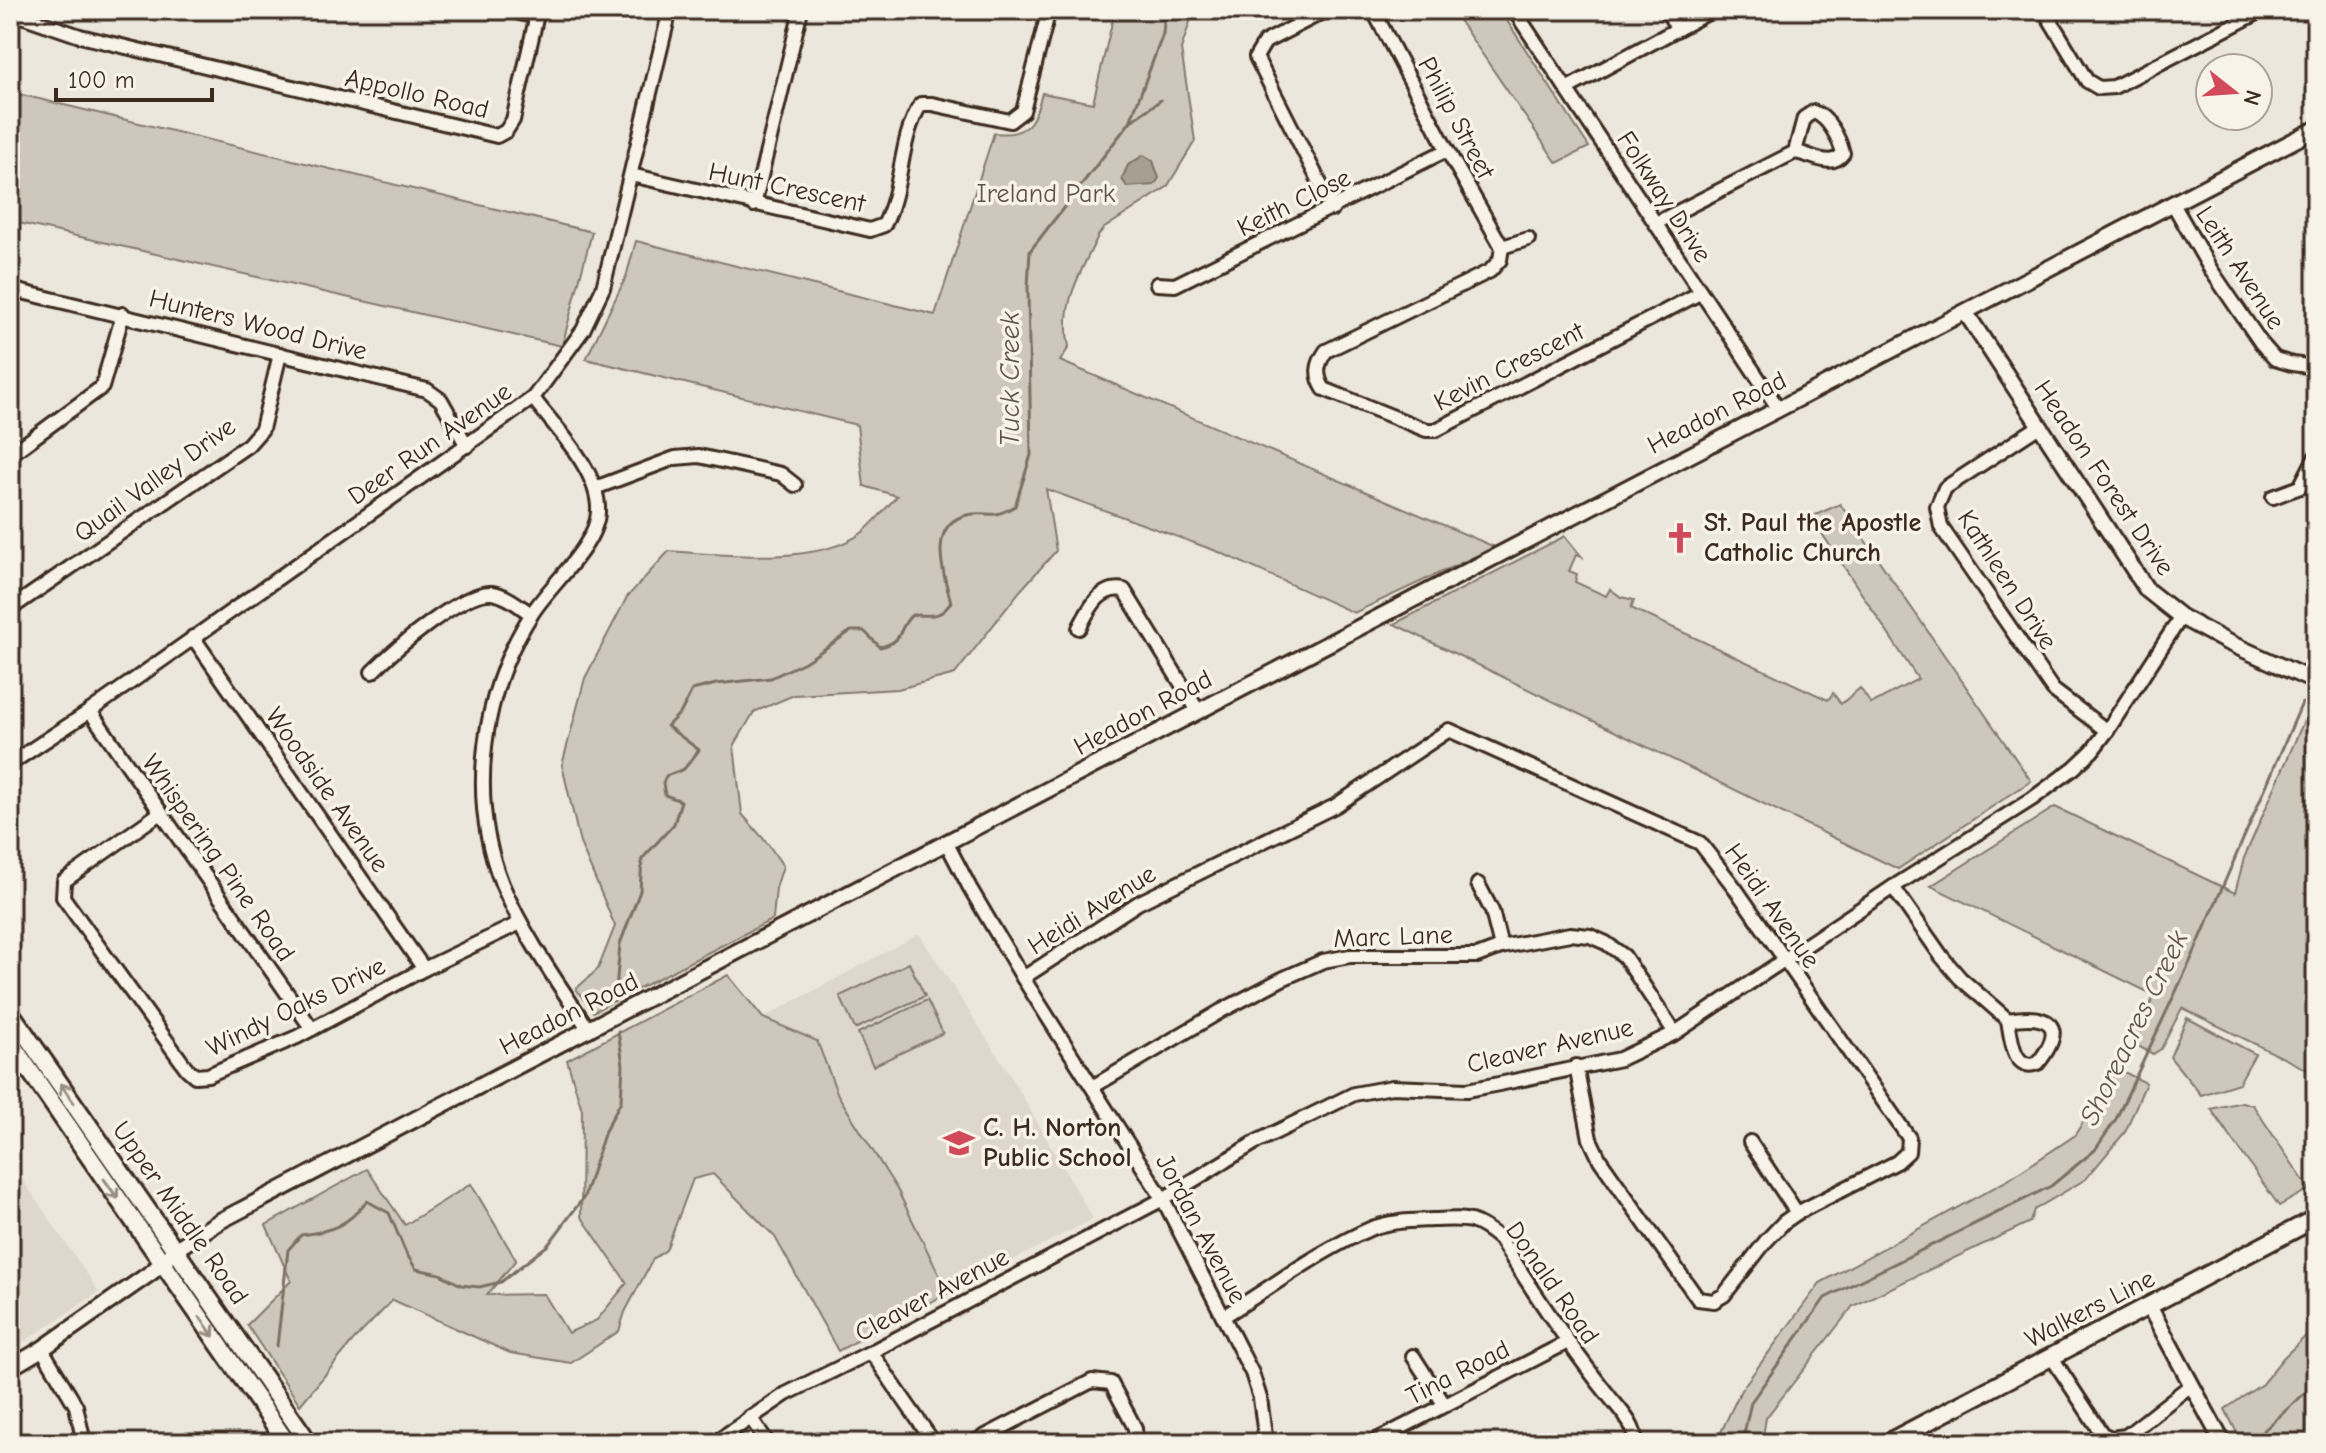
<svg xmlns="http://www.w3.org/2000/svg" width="2326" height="1453" viewBox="0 0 2326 1453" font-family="'Comic Neue',sans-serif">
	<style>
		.built { fill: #ddd7cc }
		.green { fill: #cec8bc; stroke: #84796d; stroke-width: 2 }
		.water { fill: #a89f93; stroke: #7c7064; stroke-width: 2 }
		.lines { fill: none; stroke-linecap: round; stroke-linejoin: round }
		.stream { stroke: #7c7064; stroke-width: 3 }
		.minor-casing { stroke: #3b2a1e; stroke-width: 18 }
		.tertiary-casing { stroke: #3b2a1e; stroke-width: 20 }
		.secondary-casing { stroke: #3b2a1e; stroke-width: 22 }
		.minor { stroke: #f7f3e8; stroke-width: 12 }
		.tertiary { stroke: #f7f3e8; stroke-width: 14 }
		.secondary { stroke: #f7f3e8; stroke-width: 16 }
		.oneway { stroke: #998e83 }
		.labels { text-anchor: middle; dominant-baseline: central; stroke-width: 7; stroke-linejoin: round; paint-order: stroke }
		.street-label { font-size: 26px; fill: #3b2a1e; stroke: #f7f3e8 }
		.park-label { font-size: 26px; fill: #605246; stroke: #f7f3e8 }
		.poi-label { font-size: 26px; font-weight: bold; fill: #3b2a1e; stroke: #f7f3e8; text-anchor: start }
		.water-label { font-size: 28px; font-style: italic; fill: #615347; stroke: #f7f3e8 }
	</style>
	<rect width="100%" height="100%" fill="#ece7dc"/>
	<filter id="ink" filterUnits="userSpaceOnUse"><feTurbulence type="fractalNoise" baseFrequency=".0125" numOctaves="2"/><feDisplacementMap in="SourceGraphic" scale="16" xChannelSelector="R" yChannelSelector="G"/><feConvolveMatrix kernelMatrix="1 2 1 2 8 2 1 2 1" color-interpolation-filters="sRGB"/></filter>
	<g filter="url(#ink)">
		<g class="built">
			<path d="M919,934L1007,1070L1093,1219L948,1293L898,1191L838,1095L818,1041L763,1018Z"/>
			<path d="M22,1179L99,1292L10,1351V1188Z"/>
		</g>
		<g class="green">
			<path d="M1115,10H1194L1181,49L1195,141L1167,187L1103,229L1098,236C1080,274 1060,303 1069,347L1060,361L1495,547L1354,613L1219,552L1046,489L1056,551L1020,591L955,674L898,689L794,695L754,712L734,746L742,814L768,844L783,866L776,888L773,919L593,1012L576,989L598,969L615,926L580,843L562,765L585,678L627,597L669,551C722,555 819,566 863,532C875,522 886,508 897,496L864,486L857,425L586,359L626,277L636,241L935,315L994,133C1028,137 1034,122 1042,93L1093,103Z"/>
			<path d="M1452,10H1500L1589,147L1557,163Z"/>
			<path d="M10,92L592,232L562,346L10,221Z"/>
			<path d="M1840,504L2031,781L1898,869L1394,624L1565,536L1582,557L1576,555L1569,571L1577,574L1575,582L1606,596L1610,589L1621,597L1634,600L1631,608L1828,700L1833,693L1841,704L1860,688L1871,704L1918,679L1811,517Z"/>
			<path d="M2313,700L2316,701V1074L2182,1008L2161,1049L2153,1054L2136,1045L2134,1026L2142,1007L2149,1008L2154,995L1931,886L2055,807L2235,893L2244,858Z"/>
			<path d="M909,963L925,996L855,1029L840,996Z"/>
			<path d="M728,975L763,1018L817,1041L838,1095L898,1191L948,1293L838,1351L775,1237L713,1174L693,1179L666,1250L653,1259L625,1312L619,1331L571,1363L510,1353L393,1300L354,1340L300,1405L247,1325L291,1281L266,1225L367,1169L405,1225L471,1184L516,1260L487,1295L544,1294L568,1333L597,1320L627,1283L581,1216L582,1110L567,1060Z"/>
			<path d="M927,1000L943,1033L873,1066L858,1033Z"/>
			<path d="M2187,1018L2255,1054L2239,1083L2201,1095L2170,1057Z"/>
			<path d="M2118,1069L2146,1083L2125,1132L2086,1179L2034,1210L2030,1222L1853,1306L1766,1418L1762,1443H1721V1432L1741,1390L1820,1283L2008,1180L2074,1136Z"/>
			<path d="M2242,1102L2253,1105L2309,1189L2279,1206L2211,1109Z"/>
			<path d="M2316,1326V1435L2306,1443H2242L2225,1409L2262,1384L2283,1358Z"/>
		</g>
		<path class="water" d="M1144,155L1153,161L1159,178L1154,185L1127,187L1122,179L1128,165Z"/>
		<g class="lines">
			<g class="stream">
				<path d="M1131,121L1161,100"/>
				<path d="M615,1001L620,944L640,891L642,859L674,824L681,801L665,795L663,783L666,776L684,769L699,750L667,726L681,712L692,690L716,684L771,678L805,662L851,631H864L880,647C905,642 897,628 912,615C930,615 941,619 951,602C944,576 926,524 967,515C989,510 990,521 1015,506L1031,455L1028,287L1030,251L1130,122L1163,34L1165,10"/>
				<path d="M277,1346L288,1250L301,1235C332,1231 347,1226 367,1201L389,1213L406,1253L416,1269L440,1274L461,1285L479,1287L501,1282L548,1245L584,1197L605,1131L621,1101L623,1065L618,1031"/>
				<path d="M1742,1443L1751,1402L1825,1298L2051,1186L2095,1150L2116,1119L2194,953L2302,703"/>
				<path d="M2250,1443L2316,1383"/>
			</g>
			<defs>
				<g id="minor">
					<path d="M507,10L537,17"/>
					<path d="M1327,10L1265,42L1256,57L1333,209"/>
					<path d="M1373,10L1447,150L1502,247"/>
					<path d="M1514,10L1778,408"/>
					<path d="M1666,10L1678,29"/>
					<path d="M2044,10L2087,81L2099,88L2114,87L2263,10"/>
					<path d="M10,12L80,36L497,136L506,131L513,120L538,10"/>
					<path d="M1566,89L1713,10"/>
					<path d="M631,175L870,230L884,225C904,187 898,140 921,104H932L1010,121L1023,111L1049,10"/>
					<path d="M2173,204L2211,270L2261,343L2275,359L2292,364L2316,367"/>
					<path d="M754,205L801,10"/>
					<path d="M1656,223L1795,152L1804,118L1813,112C1828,116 1839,138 1843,153C1831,170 1812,154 1795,152"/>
					<path d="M1502,247L1500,260L1490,271L1326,351C1317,364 1315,375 1324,389L1426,430H1436L1700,293"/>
					<path d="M1502,247L1528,239"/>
					<path d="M1157,284L1175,285L1447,150"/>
					<path d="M10,289L427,390L441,400L467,446"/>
					<path d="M533,398C556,429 600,471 598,512C597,545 551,584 533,612C482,689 467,797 502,884C524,936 558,983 589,1030"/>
					<path d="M2038,427L1945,488L1937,507L1941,527L2053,690L2107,731"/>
					<path d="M10,455L102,387L123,314"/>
					<path d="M595,488L675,458L699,456L781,474L795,485"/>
					<path d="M2273,497L2300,487L2316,456"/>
					<path d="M10,609L248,445L262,429L280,354"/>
					<path d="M1079,628C1089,610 1099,585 1124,590L1198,711"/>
					<path d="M193,637L424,969"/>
					<path d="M372,672C393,651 463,590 492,593C507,595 519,606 531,614"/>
					<path d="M90,711L312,1029"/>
					<path d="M10,764L90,711L533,398L583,330L603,288L670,10"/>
					<path d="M160,813L64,881L63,897L187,1069L195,1076L208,1075L297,1037L424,969L520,923"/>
					<path d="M946,842L970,888L1023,978L1163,1199L1252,1373L1260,1398L1266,1443"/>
					<path d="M1478,884L1492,911L1501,947"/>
					<path d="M1893,887L1942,957L1960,978L2008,1020C2049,1013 2068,1025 2038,1063C2013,1073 2011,1037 2008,1020"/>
					<path d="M1023,978L1138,903L1335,806L1449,730L1700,843L1735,888L1909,1138L1908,1152L1897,1162L1797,1213L1784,1222L1766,1241L1724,1295L1714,1301L1698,1299L1600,1160L1590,1139L1576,1066"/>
					<path d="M1094,1086L1221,1011L1282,979L1323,961L1350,956H1477L1501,947L1570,934L1590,936L1606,943L1624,956L1675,1033"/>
					<path d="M1750,1142L1797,1213"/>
					<path d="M1224,1316C1272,1287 1320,1250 1372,1228C1391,1221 1412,1221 1432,1220C1466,1219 1473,1216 1500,1239C1534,1293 1569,1346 1609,1396C1619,1409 1637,1426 1635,1443"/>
					<path d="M42,1349L76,1406L84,1443"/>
					<path d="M871,1352L934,1443"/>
					<path d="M1413,1356L1444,1404"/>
					<path d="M2051,1356L2102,1434L2111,1438L2126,1436L2191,1385"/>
					<path d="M750,1417L768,1443"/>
					<path d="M714,1443L786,1394L871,1352L1163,1199L1256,1142L1354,1094L1392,1087L1467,1090L1499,1084L1620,1059L1675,1033L1893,887L2032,799L2074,768L2092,751L2107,731L2181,617"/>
					<path d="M972,1443L1092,1381L1111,1383L1135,1428L1136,1443"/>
					<path d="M1371,1443L1566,1343"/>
				</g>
				<g id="tertiary">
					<path d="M1966,313L2147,590L2181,617L2227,642L2316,682"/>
					<path d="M2149,1306L2223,1443"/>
					<path d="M10,1368L42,1349L152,1272L176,1249L220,1221L2316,129"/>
				</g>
				<g id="secondary">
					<path d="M10,1012L309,1443"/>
					<path d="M10,1042L287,1443"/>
					<path d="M1887,1443L2316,1218"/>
				</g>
			</defs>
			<use href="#minor" class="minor-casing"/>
			<use href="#tertiary" class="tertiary-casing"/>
			<use href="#secondary" class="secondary-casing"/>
			<use href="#minor" class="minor"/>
			<use href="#tertiary" class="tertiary"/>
			<use href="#secondary" class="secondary"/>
		</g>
		<defs><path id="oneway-shaft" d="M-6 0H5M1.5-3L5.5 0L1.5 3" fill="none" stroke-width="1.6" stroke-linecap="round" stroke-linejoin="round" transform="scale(2)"/></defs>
		<g class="oneway">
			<use href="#oneway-shaft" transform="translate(67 1093) rotate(-125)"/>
			<use href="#oneway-shaft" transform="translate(111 1189) rotate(55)"/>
			<use href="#oneway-shaft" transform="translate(207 1327) rotate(55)"/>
		</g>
	</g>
	<defs>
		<symbol id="church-bare" viewBox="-9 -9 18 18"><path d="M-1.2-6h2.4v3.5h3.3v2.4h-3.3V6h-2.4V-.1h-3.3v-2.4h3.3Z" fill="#d1495b" stroke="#f7f3e8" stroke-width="2.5" paint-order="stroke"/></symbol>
		<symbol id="school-bare" viewBox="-9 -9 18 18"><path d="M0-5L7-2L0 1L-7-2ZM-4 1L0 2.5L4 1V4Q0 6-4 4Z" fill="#d1495b" stroke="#f7f3e8" stroke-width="2.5" paint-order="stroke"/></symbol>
	</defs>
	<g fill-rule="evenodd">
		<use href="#church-bare" x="1658" y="516" width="44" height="44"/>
		<use href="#school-bare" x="937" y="1121" width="44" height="44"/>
	</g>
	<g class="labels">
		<g class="street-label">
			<text transform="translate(417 94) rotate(13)">Appollo Road</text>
			<text transform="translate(1456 118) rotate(62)">Philip Street</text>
			<text transform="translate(787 188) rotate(12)">Hunt Crescent</text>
			<text transform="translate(1664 197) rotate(57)">Folkway Drive</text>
			<text transform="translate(1294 203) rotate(-26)">Keith Close</text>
			<text transform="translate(2240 268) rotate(57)">Leith Avenue</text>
			<text transform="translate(258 325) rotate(14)">Hunters Wood Drive</text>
			<text transform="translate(1509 367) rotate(-27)">Kevin Crescent</text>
			<text transform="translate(1717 413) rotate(-27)">Headon Road</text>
			<text transform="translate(430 444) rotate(-35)">Deer Run Avenue</text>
			<text transform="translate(2104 478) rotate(56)">Headon Forest Drive</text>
			<text transform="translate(155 480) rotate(-36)">Quail Valley Drive</text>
			<text transform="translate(2007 580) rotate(57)">Kathleen Drive</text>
			<text transform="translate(1143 713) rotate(-28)">Headon Road</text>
			<text transform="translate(327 790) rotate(55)">Woodside Avenue</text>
			<text transform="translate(218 858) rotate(55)">Whispering Pine Road</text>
			<text transform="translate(1772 906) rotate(55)">Heidi Avenue</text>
			<text transform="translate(1092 910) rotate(-32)">Heidi Avenue</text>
			<text transform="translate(1393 937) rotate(-2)">Marc Lane</text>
			<text transform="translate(296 1007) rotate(-26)">Windy Oaks Drive</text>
			<text transform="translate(569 1014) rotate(-27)">Headon Road</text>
			<text transform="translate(1550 1046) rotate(-13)">Cleaver Avenue</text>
			<text transform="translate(180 1213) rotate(55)">Upper Middle Road</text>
			<text transform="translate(1201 1229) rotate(62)">Jordan Avenue</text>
			<text transform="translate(1552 1283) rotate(55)">Donald Road</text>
			<text transform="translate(932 1295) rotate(-28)">Cleaver Avenue</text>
			<text transform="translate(2090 1309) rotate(-27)">Walkers Line</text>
			<text transform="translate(1458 1373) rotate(-27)">Tina Road</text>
		</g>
		<g class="park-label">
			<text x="1046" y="194">Ireland Park</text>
		</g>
		<g class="poi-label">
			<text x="1704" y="523">St. Paul the Apostle<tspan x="1704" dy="30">Catholic Church</tspan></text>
			<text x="983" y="1128">C. H. Norton<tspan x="983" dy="30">Public School</tspan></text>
		</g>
		<g class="water-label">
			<text transform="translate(1010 379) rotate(-90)">Tuck Creek</text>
			<text transform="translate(2134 1028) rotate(-64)">Shoreacres Creek</text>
		</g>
	</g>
	<rect width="2326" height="1453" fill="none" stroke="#f7f3e8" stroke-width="40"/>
	<rect x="20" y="20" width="2286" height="1413" fill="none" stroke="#3b2a1e" stroke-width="3" filter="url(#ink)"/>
	<g transform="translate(2234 92) rotate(107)"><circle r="38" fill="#f7f3e8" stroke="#aca397" stroke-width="2"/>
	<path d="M0-6L14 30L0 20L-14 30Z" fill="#d1495b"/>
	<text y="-12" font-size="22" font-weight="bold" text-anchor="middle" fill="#3b2a1e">N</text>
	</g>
	<path d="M56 88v12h156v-12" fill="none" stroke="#3b2a1e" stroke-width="4"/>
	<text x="68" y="88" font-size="24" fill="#3b2a1e" stroke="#f7f3e8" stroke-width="6" paint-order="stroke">100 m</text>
</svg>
